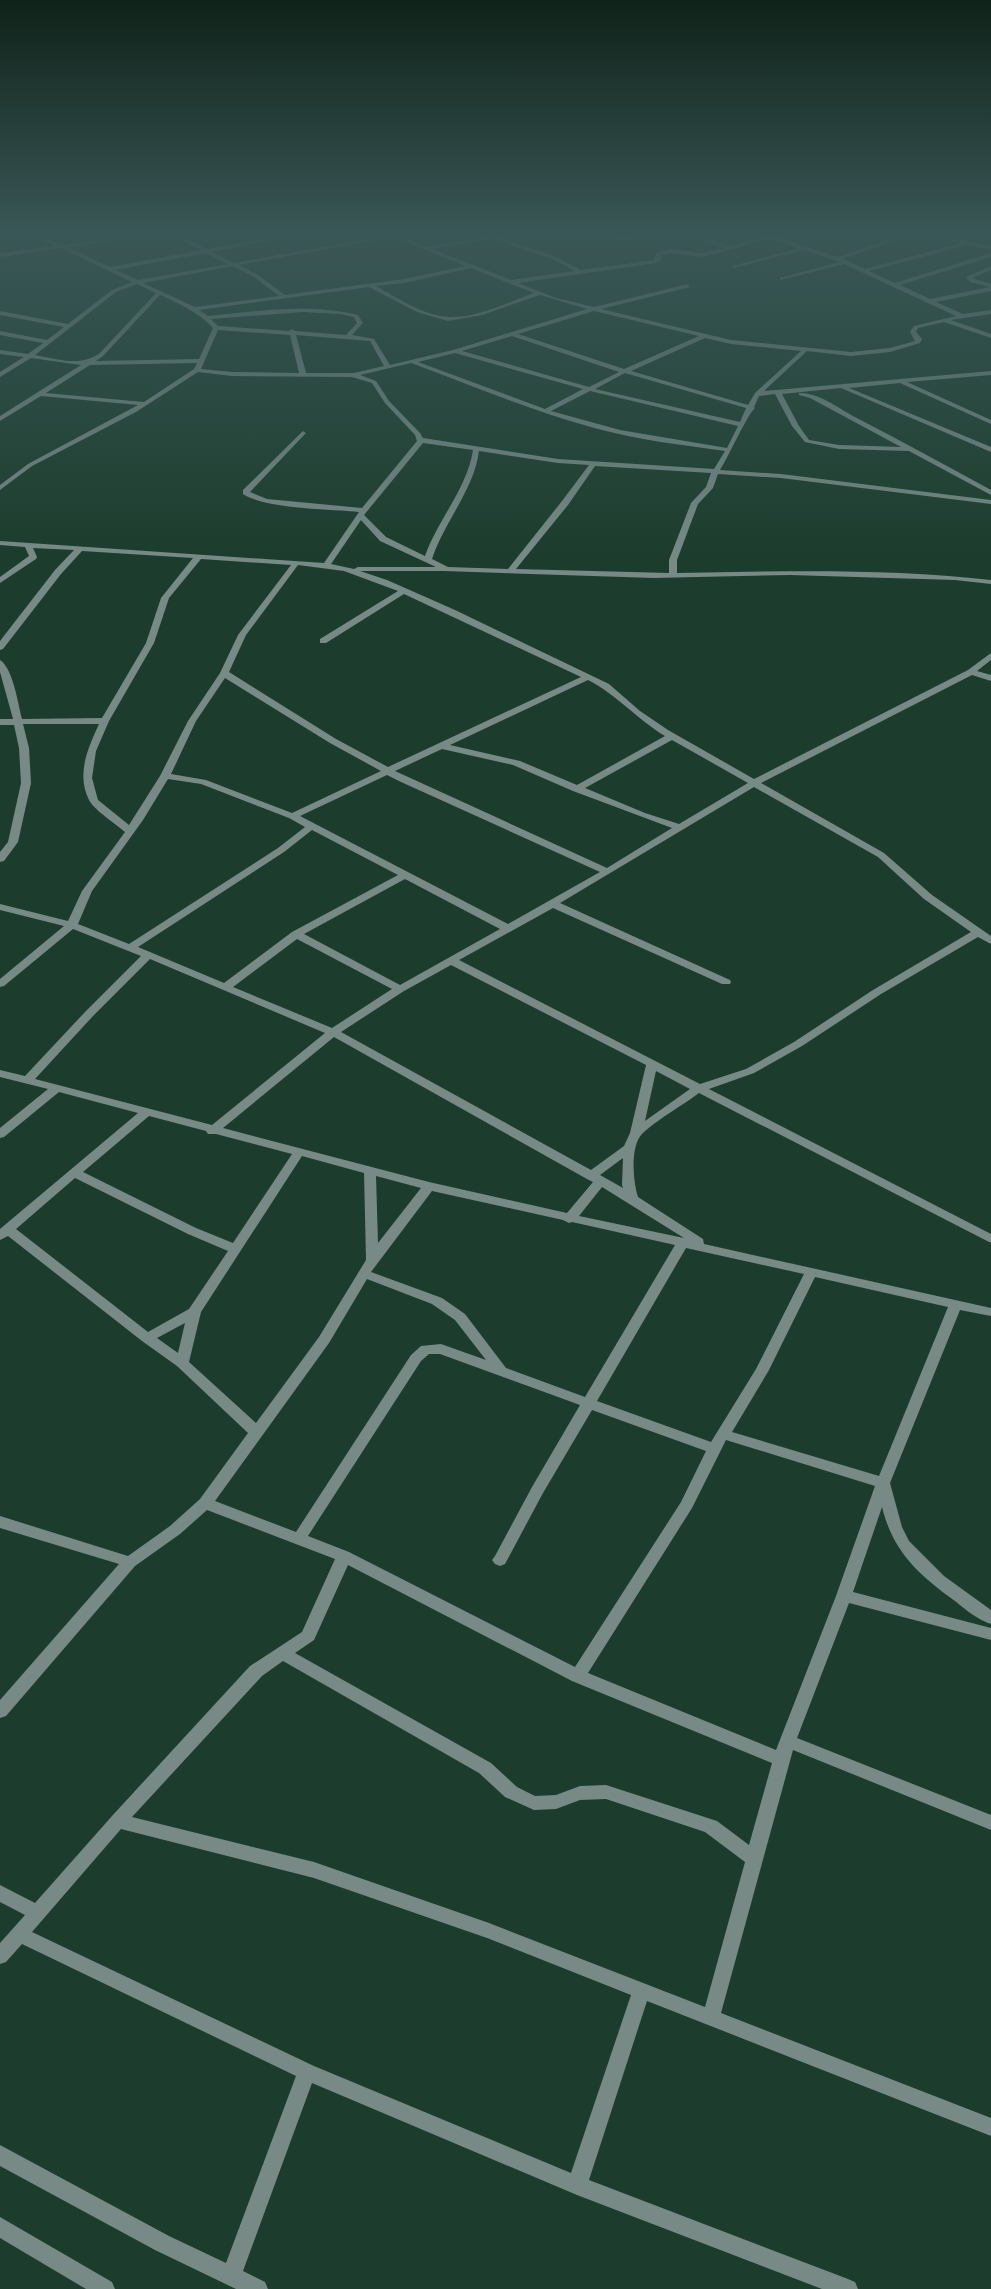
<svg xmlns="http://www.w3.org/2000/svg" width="991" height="2289" viewBox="0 0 991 2289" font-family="Ubuntu,sans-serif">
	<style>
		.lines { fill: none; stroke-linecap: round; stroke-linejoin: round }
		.street { fill: #778a86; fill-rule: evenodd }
	</style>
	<rect width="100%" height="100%" fill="#1c3d2d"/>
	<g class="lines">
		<g class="street">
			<path d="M32,236H39L62,245L143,236L68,247L110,267L201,250L174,236H181L207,249L280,236H291L212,252L234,263L384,236H398L426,247L491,236H502L500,237L556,257L581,270L654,260L656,253L671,249L703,253L724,248L690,236H698L730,246L764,236H776L838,257L900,236H908L843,259L865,269L961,243L931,236H941L991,246V250L968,245L869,271L895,283L991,253V257L900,285L930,299L990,287L970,282L966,277L991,266V270L972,278L991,284V291L936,302L963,314L991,310V314L951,320L991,334V338L944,322L918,328L916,332L922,339L920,343L890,352L851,356L807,351L764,391L991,371V375L907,382L991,420V424L900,383L849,388L991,447V452L841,388L782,394L799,426L809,440L839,445L901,447L810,398L799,395V393C817,392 837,407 853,416C900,440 945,465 991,490V495L909,451L839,449L805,442L792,426L775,394L759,396L754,407L755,408C747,415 729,456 720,470L781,474L991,500V504L781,478L718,474L713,488L698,504L677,560V573C781,571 887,568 991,580V584L955,580L790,575L654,578L444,571H360L387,580L455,610L609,684L640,711L668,730L754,779L968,670L991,653V660L977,671L991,675V681L972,675L761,783L884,853L932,895L991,936V944L978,937L881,994L802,1046L754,1073L709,1089L991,1234V1243L699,1093C683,1105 655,1121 642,1134C630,1146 633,1182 638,1197L703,1239L704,1244L991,1308V1316L960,1310L890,1483L902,1527L909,1541L944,1576L991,1610V1624C978,1620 966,1610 955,1601C919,1575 893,1552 882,1507L853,1592L991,1628V1640L849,1603L797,1738L991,1815V1830L793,1750L721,2013L991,2118V2136L647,2001L589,2180L848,2279L855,2282L858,2289H822L577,2195L312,2083L243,2271L265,2282L268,2289H236L155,2250L0,2166V2145L169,2236L226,2263L296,2076L22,1944L6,1962L0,1964V1943L25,1915L0,1902V1885L35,1903L112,1816L250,1666L302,1632L335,1559L207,1510L180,1534L135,1566L6,1716L0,1718V1700L119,1564L0,1528V1516L128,1556L170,1526L200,1499L248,1433L177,1366L142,1341L8,1236L0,1240V1229L138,1113L59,1092L4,1137L0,1138V1128L48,1089L0,1077V1070L25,1076L85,1012L141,956L73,929L4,986L0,987V979L64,926L0,910V904L68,921L82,891L125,832C116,824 94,810 89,800C76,774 88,748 99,724H23L29,748L31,783L18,842L4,861L0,862V852L8,842L21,783L19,748L14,725H0V719H13L0,672V660C13,668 18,704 22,719L102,718L146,643L161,598L193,558L82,551L61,574L3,649L0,650V641L55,570L74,550L33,548L37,557L36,559L0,583V577L29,556L25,547L0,545V541L324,563L359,512C330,509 266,509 243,494V490L303,431L306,433L305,434L250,492L267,499L362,508L417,441L415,435L385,403L372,383L352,377L232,376L198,372L136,412L32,466L0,490V485L28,464L138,405L41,396L0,421V416L81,365L31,358L0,377V372L24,357L0,354V350L28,354L43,343L0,335V331L47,340L64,327L0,315V311L68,324L112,290L132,282L61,248L0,257V253L55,246ZM393,237L465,266L404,279L285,295L258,275L239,265ZM493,239L552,259L575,271L511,280L432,249ZM770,239L799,248L733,266V268L804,250L839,262L780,278V280L844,264L956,316L914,326L910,332L915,341L890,348L851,352L731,340L601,309L690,287L688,284L594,307L556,298L518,283L656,263L662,259L661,255L671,253L703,257ZM206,253L228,264L138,280L115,270ZM233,266L254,277L279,296L195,307L143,283ZM471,268L534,293C508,302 477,318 449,317C424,316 398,298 376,286L404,283ZM137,284L156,293L99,354C78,367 58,359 35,355L116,292ZM369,287L417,312L448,321L482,315L540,295L587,309L453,350L390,365L374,339L352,335L363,323L358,315C309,303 258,311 208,316L199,310ZM160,295C180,304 198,312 213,328L199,359L96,361L103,356ZM594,311L699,336L624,369L518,334ZM303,312L340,314L354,317L357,323L346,335L295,331L292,329L289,331L218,326L211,319ZM218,330L290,335L299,373L232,372L201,369ZM296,335L370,341L384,366L354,373H306ZM512,336L619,372L589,387L462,351ZM705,338L731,344L801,351L755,393L748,405L631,371ZM455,353L583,389L545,409L418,362ZM197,363L194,369L144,402L46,393L90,365ZM411,363C473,386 534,412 598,429C639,440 682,445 725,451L714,469L558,459L423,438L420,433L389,401L376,381L360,375ZM625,373L746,408L740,422L595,389ZM590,391L738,426L727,448L620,430L551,411ZM423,443L473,450C467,489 438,519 425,556L386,537L364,515ZM479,451L558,463L589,465L562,501L508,569L448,567L432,559C444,522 474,490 479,451ZM595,466L711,473L706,487L691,503L669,560V573L516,569L568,505ZM361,520L380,541L436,567H358L354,569L331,564ZM201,559L291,565L238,635L220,673L188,721L160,776L129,825L98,800L92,778L96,751L109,721L154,643L169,598ZM298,565L344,571L398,591L320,639V643H326L404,594L581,677L388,767L336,739L229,672L246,635ZM225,678L330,743L381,771L292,813L206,780L171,774L196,721ZM588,680C616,694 638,720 665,736L577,785L520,761L450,745ZM672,740L748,783L679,824L645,813L585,788ZM442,749L513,765L573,791L672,828L607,868L395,771ZM387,775L401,782L600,872L508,924L300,816ZM168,779L201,784L289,818L305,827L278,848L129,944L78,924L92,891L143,820ZM754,787L878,857L924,899L971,932L873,990L794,1042L746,1069L700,1084L459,960L553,908L722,984H730L731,982L730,980L560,903ZM312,830L398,875L292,932L224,983L138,947L284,852ZM405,879L500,929L400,985L304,934ZM297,939L392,989L332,1028L233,987ZM150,959L325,1033L212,1125L35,1079L93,1016ZM451,965L646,1065L630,1133L624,1146L591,1170L341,1032L404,991ZM334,1037L587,1179L593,1182L567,1213L429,1182L223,1128ZM656,1071L690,1089L645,1121ZM149,1116L206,1131L208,1134H216L292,1154L233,1243L196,1228L83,1172ZM302,1156L364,1173L366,1260L319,1337L256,1423L189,1362L201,1312ZM623,1158L622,1185L623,1188L600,1175ZM376,1176L421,1188L378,1243ZM75,1178L188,1234L228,1251L189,1309L148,1332L16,1229ZM602,1187L684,1238L579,1216ZM432,1191L563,1220L569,1223L572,1222L675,1245L585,1397L506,1368L465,1314L442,1298L371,1272ZM686,1248L804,1274L756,1369L711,1442L597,1401ZM815,1277L948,1307L879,1476L732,1432L769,1370ZM367,1279L432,1304L455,1320L486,1360L441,1344L421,1346L411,1355L296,1532L215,1501L329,1343ZM185,1323L178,1353L157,1338ZM429,1354H440L580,1405L532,1487L495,1556L492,1560L495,1564L500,1566L505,1564L543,1493L592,1410L706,1451L681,1502L575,1667L349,1552L308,1536L421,1361ZM726,1440L875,1486L836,1596L776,1750L588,1673L692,1508ZM348,1565L572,1681L772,1763L749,1845L717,1821L606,1785L580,1786L556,1795L535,1796L517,1787L491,1763L295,1653L314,1640ZM283,1661L479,1773L505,1797L534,1810L556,1809L580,1800L606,1799L705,1832L745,1862L705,2007L489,1923L314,1862L132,1817L262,1676ZM121,1829L314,1878L487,1938L631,1995L571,2173L314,2066L32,1932Z"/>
			<path d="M605,236H642L624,241Z"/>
			<path d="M978,236H991V240L979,237Z"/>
			<path d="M0,2217L112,2282L115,2289H86L0,2238Z"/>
		</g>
	</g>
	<linearGradient id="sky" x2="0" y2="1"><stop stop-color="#0f2219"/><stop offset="0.42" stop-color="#3a5757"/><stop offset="1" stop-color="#3a5757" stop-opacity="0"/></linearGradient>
	<rect width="991" height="556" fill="url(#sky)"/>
</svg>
